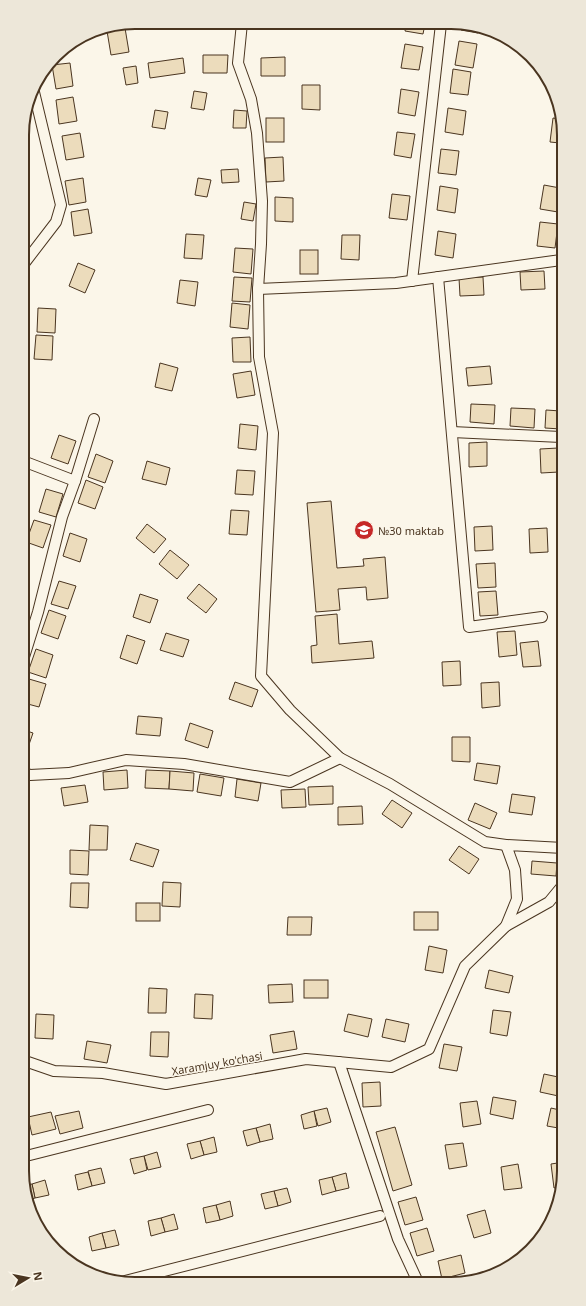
<svg xmlns="http://www.w3.org/2000/svg" width="586" height="1306" viewBox="0 0 586 1306" font-family="'Noto Sans',sans-serif">
	<style>
		.building { fill: #ecdcbc; stroke: #4a3520 }
		.lines { fill: none; stroke-linecap: round; stroke-linejoin: round }
		.street-casing { stroke: #4a3520; stroke-width: 12 }
		.street { stroke: #fbf6e9; stroke-width: 10 }
		.labels { text-anchor: middle; dominant-baseline: central; stroke-width: 3; stroke-linejoin: round; paint-order: stroke }
		.poi-label { font-size: 11px; fill: #4a3520; stroke: #fbf6e9; text-anchor: start }
		.street-label { font-size: 11px; fill: #4a3520; stroke: #fbf6e9 }
		.rim { fill: none; stroke: #4a3520; stroke-width: 2 }
	</style>
	<rect width="100%" height="100%" fill="#fbf6e9"/>
	<g class="building">
		<path d="M168,22H181L180,26L168,24Z"/>
		<path d="M406,24H425L423,34L405,31Z"/>
		<path d="M462,24H473L479,27L478,33L461,30Z"/>
		<path d="M125,28L129,52L111,55L107,31Z"/>
		<path d="M459,41L477,44L473,68L455,65Z"/>
		<path d="M405,44L423,47L419,70L401,68Z"/>
		<path d="M203,55H228L227,73H203Z"/>
		<path d="M285,57V76H261V58Z"/>
		<path d="M183,58L185,73L150,78L148,63Z"/>
		<path d="M70,63L73,86L56,89L52,65Z"/>
		<path d="M136,66L138,83L126,85L123,68Z"/>
		<path d="M453,69L471,72L468,95L450,93Z"/>
		<path d="M302,85H320V110L302,109Z"/>
		<path d="M401,89L419,92L415,116L398,113Z"/>
		<path d="M194,91L207,93L204,110L191,108Z"/>
		<path d="M73,97L77,121L59,124L56,100Z"/>
		<path d="M448,108L466,111L463,135L445,132Z"/>
		<path d="M155,110L168,112L165,129L152,127Z"/>
		<path d="M234,110L247,111L246,128H233Z"/>
		<rect x="266" y="118" width="18" height="24"/>
		<path d="M553,118L560,119V143L550,142Z"/>
		<path d="M397,132L415,134L411,158L394,155Z"/>
		<path d="M80,133L84,157L66,160L62,136Z"/>
		<path d="M441,149L459,151L456,175L438,173Z"/>
		<path d="M283,157L284,181L266,182L265,158Z"/>
		<path d="M238,169L239,182L222,183L221,170Z"/>
		<path d="M83,178L86,202L69,205L65,181Z"/>
		<path d="M198,178L211,180L207,197L195,195Z"/>
		<path d="M544,185L560,188L558,212L540,209Z"/>
		<path d="M440,186L458,189L455,213L437,210Z"/>
		<path d="M392,194L410,196L407,220L389,218Z"/>
		<path d="M275,197L293,198V222L275,221Z"/>
		<path d="M244,202L256,204L253,221L241,219Z"/>
		<path d="M88,209L92,233L74,236L71,212Z"/>
		<path d="M540,222L558,224L555,248L537,246Z"/>
		<path d="M438,231L456,234L453,258L435,255Z"/>
		<path d="M186,234L204,235L202,259L184,258Z"/>
		<path d="M342,235H360L359,260L341,259Z"/>
		<path d="M235,248L253,249L251,274L233,272Z"/>
		<rect x="300" y="250" width="18" height="24"/>
		<path d="M78,263L95,270L85,293L69,286Z"/>
		<path d="M544,271L545,289L521,290L520,272Z"/>
		<path d="M234,277L252,278L250,302L232,301Z"/>
		<path d="M483,277L484,295L460,296L459,278Z"/>
		<path d="M180,280L198,282L195,306L177,303Z"/>
		<path d="M232,303L250,305L248,329L230,327Z"/>
		<path d="M38,308L56,309L55,333L37,332Z"/>
		<path d="M36,335L53,336L52,360L34,359Z"/>
		<path d="M250,337L251,362H233L232,338Z"/>
		<path d="M160,363L178,368L172,391L155,387Z"/>
		<path d="M490,366L492,384L468,386L466,368Z"/>
		<path d="M251,371L255,395L237,398L233,374Z"/>
		<path d="M471,404L495,405L494,424L470,422Z"/>
		<path d="M511,408L535,409L534,428L510,426Z"/>
		<path d="M546,410L561,411V429L545,428Z"/>
		<path d="M240,424L258,426L256,450L238,448Z"/>
		<path d="M59,435L76,441L68,464L51,458Z"/>
		<path d="M487,442V466L469,467V443Z"/>
		<path d="M558,448L559,472L541,473L540,449Z"/>
		<path d="M96,454L113,461L105,483L88,477Z"/>
		<path d="M147,461L170,468L166,485L142,479Z"/>
		<path d="M237,470L255,471L253,495L235,494Z"/>
		<path d="M86,480L103,487L95,509L78,503Z"/>
		<path d="M46,489L63,494L56,517L39,512Z"/>
		<path d="M331,501L337,568L364,566L363,559L385,557L388,598L367,600L366,587L338,589L340,610L316,612L307,503Z"/>
		<path d="M231,510L249,511L247,535L229,534Z"/>
		<path d="M34,520L51,525L43,548L26,542Z"/>
		<path d="M147,524L166,539L154,553L136,538Z"/>
		<path d="M492,526L493,550L475,551L474,527Z"/>
		<path d="M547,528L548,552L530,553L529,529Z"/>
		<path d="M70,533L87,539L80,562L63,556Z"/>
		<path d="M170,550L189,565L177,579L159,564Z"/>
		<rect x="558" y="561" width="4" height="24"/>
		<path d="M495,563L496,587L478,588L476,564Z"/>
		<path d="M59,581L76,586L68,609L51,604Z"/>
		<path d="M199,584L217,599L206,613L187,598Z"/>
		<path d="M496,591L498,615L480,616L478,592Z"/>
		<path d="M140,594L158,600L150,623L133,617Z"/>
		<path d="M49,610L66,616L58,639L41,633Z"/>
		<path d="M337,614L339,644L372,641L374,658L312,663L311,646L317,645L315,616Z"/>
		<path d="M515,631L517,655L499,657L497,632Z"/>
		<path d="M166,633L189,640L183,657L160,650Z"/>
		<path d="M127,635L145,641L137,664L120,658Z"/>
		<path d="M538,641L541,666L523,667L520,643Z"/>
		<path d="M36,649L53,655L46,678L28,672Z"/>
		<path d="M460,661L461,685L443,686L442,662Z"/>
		<path d="M562,662V687H560L557,663Z"/>
		<path d="M29,679L46,684L39,707L24,703V693Z"/>
		<path d="M235,682L258,690L252,707L229,699Z"/>
		<path d="M499,682L500,706L482,708L481,683Z"/>
		<path d="M138,716L162,718L160,736L136,734Z"/>
		<path d="M190,723L213,731L208,748L185,740Z"/>
		<path d="M24,730L33,733L25,756L24,755Z"/>
		<path d="M452,737H470V762L452,761Z"/>
		<path d="M477,763L500,766L497,784L474,780Z"/>
		<path d="M127,770L128,788L104,790L103,772Z"/>
		<path d="M146,770L170,771L169,789L145,788Z"/>
		<path d="M170,771L194,773L193,791L169,789Z"/>
		<path d="M200,774L224,778L221,796L197,792Z"/>
		<path d="M237,779L261,783L258,801L235,797Z"/>
		<path d="M85,785L88,802L64,806L61,788Z"/>
		<path d="M333,786V804L309,805L308,787Z"/>
		<path d="M305,789L306,807L282,808L281,790Z"/>
		<path d="M512,794L535,797L532,815L509,812Z"/>
		<path d="M392,800L412,813L402,828L382,814Z"/>
		<path d="M475,803L497,813L490,829L468,820Z"/>
		<path d="M362,806L363,824L338,825V807Z"/>
		<path d="M90,825L108,826L107,850H89Z"/>
		<path d="M136,843L159,850L153,867L130,860Z"/>
		<path d="M459,846L479,859L469,874L449,860Z"/>
		<path d="M70,850L89,851L88,875L70,874Z"/>
		<path d="M532,861L557,863L556,876L531,874Z"/>
		<path d="M163,882L181,883L180,907L162,906Z"/>
		<path d="M71,883H89L88,908L70,907Z"/>
		<rect x="136" y="903" width="24" height="18"/>
		<rect x="414" y="912" width="24" height="18"/>
		<path d="M288,917H312L311,935H287Z"/>
		<path d="M429,946L447,950L443,973L425,970Z"/>
		<path d="M489,970L513,976L509,993L485,988Z"/>
		<rect x="304" y="980" width="24" height="18"/>
		<path d="M292,984L293,1002L269,1003L268,985Z"/>
		<path d="M149,988L167,989L166,1013H148Z"/>
		<path d="M195,994L213,995L212,1019L194,1018Z"/>
		<path d="M493,1010L511,1012L507,1036L490,1033Z"/>
		<path d="M36,1014L54,1015L53,1039L35,1038Z"/>
		<path d="M348,1014L372,1019L368,1037L344,1031Z"/>
		<path d="M386,1019L409,1024L405,1042L382,1037Z"/>
		<path d="M294,1031L297,1049L273,1053L270,1035Z"/>
		<path d="M151,1032H169L168,1057L150,1056Z"/>
		<path d="M87,1041L111,1045L107,1063L84,1059Z"/>
		<path d="M444,1044L462,1047L457,1071L439,1068Z"/>
		<path d="M544,1074L563,1078V1097L540,1092Z"/>
		<path d="M380,1082L381,1106L363,1107L362,1083Z"/>
		<path d="M493,1097L516,1101L513,1119L490,1114Z"/>
		<path d="M477,1101L481,1124L463,1127L460,1103Z"/>
		<path d="M327,1108L331,1122L318,1126L314,1111Z"/>
		<path d="M551,1108L564,1111V1129L547,1126Z"/>
		<path d="M79,1111L83,1128L60,1134L55,1116Z"/>
		<path d="M314,1111L317,1126L304,1129L301,1115Z"/>
		<path d="M51,1112L56,1129L32,1135L28,1117Z"/>
		<path d="M270,1124L273,1139L260,1142L256,1128Z"/>
		<path d="M395,1127L412,1185L393,1191L376,1132Z"/>
		<path d="M256,1128L260,1142L247,1146L243,1131Z"/>
		<path d="M214,1137L217,1152L204,1155L200,1141Z"/>
		<path d="M200,1141L204,1155L191,1159L187,1144Z"/>
		<path d="M463,1143L467,1166L449,1169L445,1145Z"/>
		<path d="M157,1152L161,1167L148,1170L144,1156Z"/>
		<path d="M144,1156L147,1170L134,1174L130,1159Z"/>
		<path d="M564,1162V1179L562,1186L554,1188L551,1164Z"/>
		<path d="M518,1164L522,1188L504,1190L501,1167Z"/>
		<path d="M101,1168L105,1183L92,1186L88,1171Z"/>
		<path d="M88,1172L92,1186L78,1190L75,1175Z"/>
		<path d="M346,1173L349,1188L336,1191L332,1177Z"/>
		<path d="M332,1177L336,1191L322,1195L319,1180Z"/>
		<path d="M45,1180L49,1195L35,1198L32,1184Z"/>
		<path d="M32,1184L35,1198L26,1201V1185Z"/>
		<path d="M287,1188L291,1202L278,1206L274,1191Z"/>
		<path d="M274,1191L278,1206L265,1209L261,1194Z"/>
		<path d="M416,1197L423,1220L405,1225L398,1202Z"/>
		<path d="M230,1201L233,1216L220,1220L216,1205Z"/>
		<path d="M216,1205L220,1220L206,1223L203,1208Z"/>
		<path d="M485,1210L491,1233L474,1238L467,1215Z"/>
		<path d="M174,1214L178,1229L165,1232L161,1218Z"/>
		<path d="M161,1218L165,1232L151,1236L148,1221Z"/>
		<path d="M427,1228L434,1251L417,1256L410,1233Z"/>
		<path d="M115,1230L119,1245L106,1248L102,1233Z"/>
		<path d="M102,1233L106,1248L92,1251L89,1237Z"/>
		<path d="M60,1247L63,1257L60,1256L55,1248Z"/>
		<path d="M461,1255L465,1273L442,1279L438,1261Z"/>
	</g>
	<g class="lines">
		<defs>
			<g id="street">
				<path d="M242,23L238,63L251,99L257,133L262,201L261,244L258,289L259,357L273,433L261,676L290,710L340,758L390,784L485,842L506,845"/>
				<path d="M23,265L56,222L61,205L33,88"/>
				<path d="M438,277L469,627L542,617"/>
				<path d="M412,281L441,24"/>
				<path d="M258,289L396,283L561,260"/>
				<path d="M452,432L561,437"/>
				<path d="M23,461L75,481"/>
				<path d="M24,657L38,612L62,517L75,481L94,419"/>
				<path d="M24,773L30,775L69,773L126,760L184,764L290,782L340,758"/>
				<path d="M506,926L517,899L515,870L506,845L563,848"/>
				<path d="M25,1061L54,1071L103,1073L166,1084L306,1059L391,1067L429,1049L465,966L506,926L549,902L563,885"/>
				<path d="M339,1062L398,1239L417,1280"/>
				<path d="M26,1156L208,1110"/>
				<path d="M121,1282L380,1216"/>
			</g>
		</defs>
		<use href="#street" class="street-casing"/>
		<use href="#street" class="street"/>
	</g>
	<defs>
		<symbol id="school-disc" viewBox="-11 -11 22 22"><circle r="9.5" fill="#c62828" stroke="#fbf6e9"/><path d="M0-5L7-2L0 1L-7-2ZM-4 1L0 2.5L4 1V4Q0 6-4 4Z" fill="#fff"/></symbol>
	</defs>
	<g fill-rule="evenodd">
		<use href="#school-disc" x="353" y="519" width="22" height="22"/>
	</g>
	<g class="labels">
		<g class="poi-label">
			<text x="378" y="530">№30 maktab</text>
		</g>
		<g class="street-label">
			<text transform="translate(217 1063) rotate(-10)">Xaramjuy ko'chasi</text>
		</g>
	</g>
	<path d="M0 0H586V1306H0ZM135 29H451A106 106 0 0 1 557 135V1171A106 106 0 0 1 451 1277H135A106 106 0 0 1 29 1171V135A106 106 0 0 1 135 29Z" fill="#ede7d9" fill-rule="evenodd"/>
	<path class="rim" d="M135 29H451A106 106 0 0 1 557 135V1171A106 106 0 0 1 451 1277H135A106 106 0 0 1 29 1171V135A106 106 0 0 1 135 29Z"/>
	<g transform="translate(28 1278) rotate(80)" stroke="#fbf6e9" stroke-width="3" paint-order="stroke">
	<path d="M0-3L7 15L0 10L-7 15Z" fill="#4a3520"/>
	<text y="-6" font-size="11" font-weight="bold" text-anchor="middle" fill="#4a3520">N</text>
	</g>
</svg>
